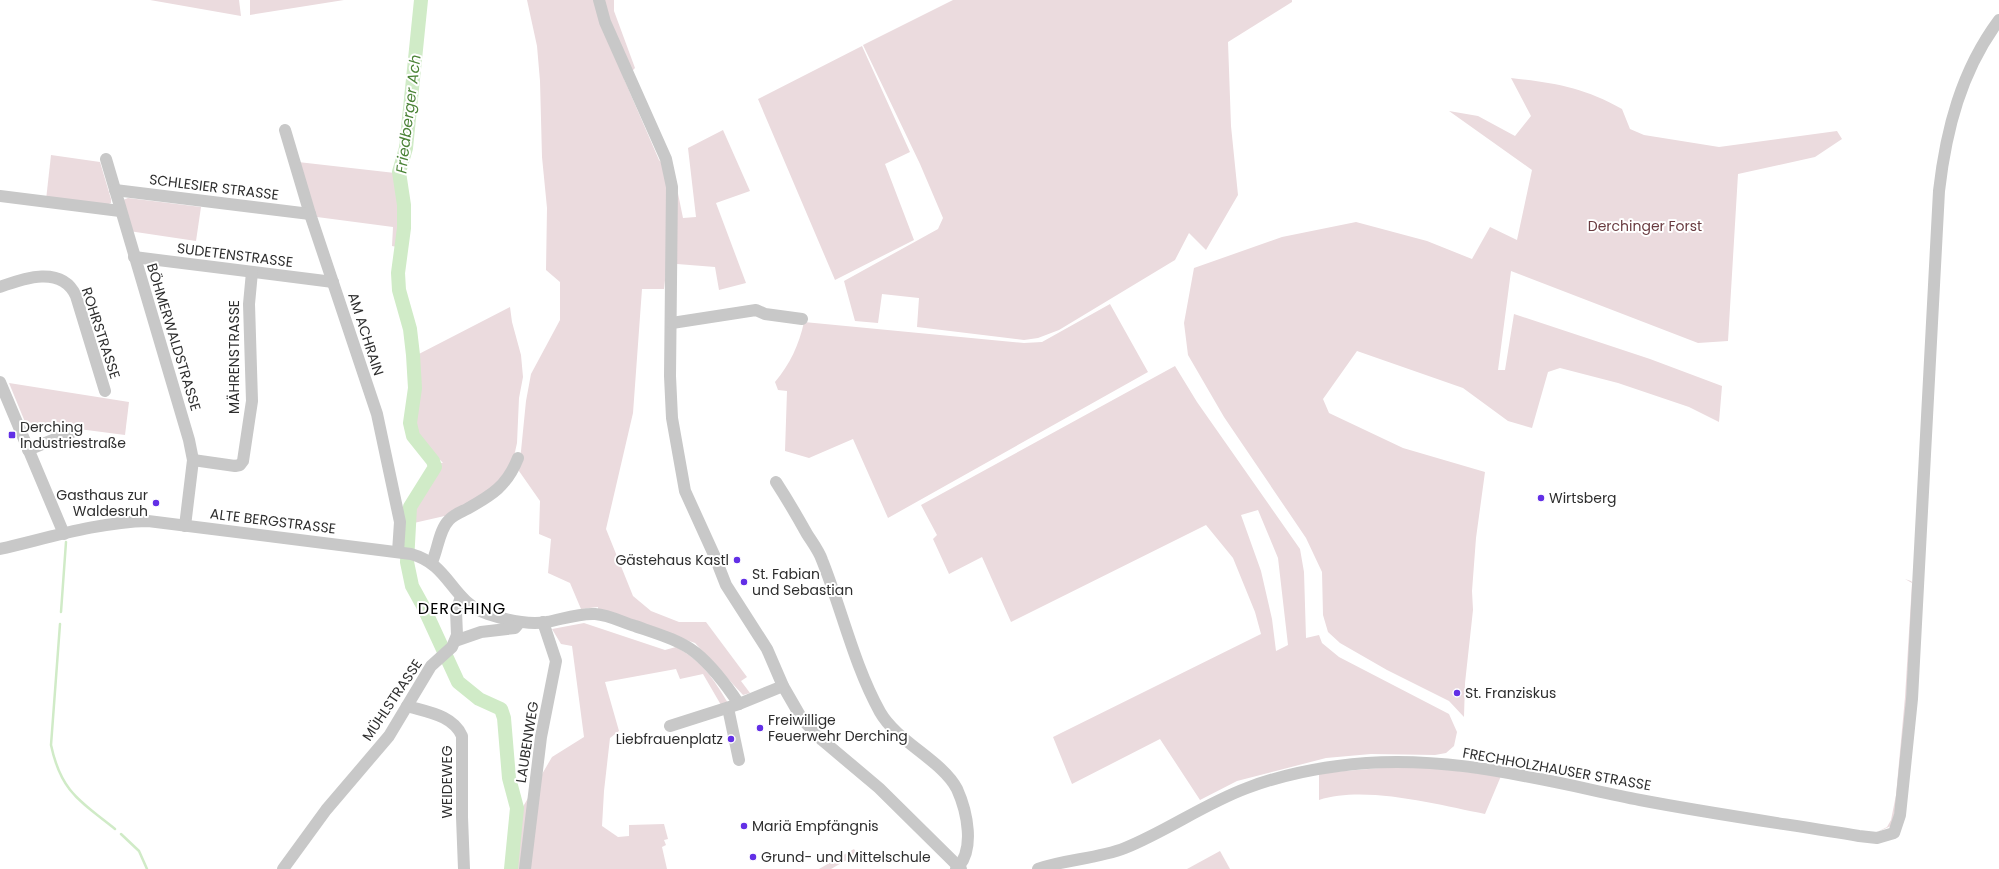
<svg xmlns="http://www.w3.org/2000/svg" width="1999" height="869" viewBox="0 0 1999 869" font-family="Poppins,sans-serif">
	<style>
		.green { fill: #ebdbde; fill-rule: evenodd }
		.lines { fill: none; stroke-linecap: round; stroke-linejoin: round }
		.stream { stroke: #d0ebc7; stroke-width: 2.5 }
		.river { stroke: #d0ebc7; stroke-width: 14 }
		.minor { stroke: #c8c8c8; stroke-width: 12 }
		.poi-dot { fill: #622fe6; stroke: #fff; stroke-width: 1.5 }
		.labels { text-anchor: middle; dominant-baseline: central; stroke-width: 4; stroke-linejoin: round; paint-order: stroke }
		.street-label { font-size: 14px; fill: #2e2e2e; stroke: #fff }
		.park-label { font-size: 14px; fill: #693b40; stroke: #fff }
		.poi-label { font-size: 14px; fill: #2e2e2e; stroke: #fff; text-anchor: start }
		.water-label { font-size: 15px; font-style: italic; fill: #4b8337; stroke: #fff }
		.quarter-label { font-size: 16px; letter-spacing: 1px; fill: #000; stroke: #fff }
	</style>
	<rect width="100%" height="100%" fill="#fff"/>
	<g class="green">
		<path d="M150,0H239L241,16Z"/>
		<path d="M250,0H344L250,15Z"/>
		<path d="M527,0H614V11L635,68L624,79L659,160L674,174L683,218L696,217L688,148L723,130L750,191L716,203L746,283L719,290L715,267L677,264L666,272L664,289H642L633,413L606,529L633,596L651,611L679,622H706L747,677L741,681L750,693L743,695L695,643L598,609V607L581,609L570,583L548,573L551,539L539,534L540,501L519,471L526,401L531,374L560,320V282L546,270L547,208L542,157L540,81L537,46Z"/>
		<path d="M953,0H1292V2L1228,42L1231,126L1238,195L1206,250L1189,233L1175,260L1059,330L1038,338L1024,340L917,327L919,298L882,294L878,323L855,321L844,281L938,229L943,218L920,164L863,45Z"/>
		<path d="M862,46L910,152L885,164L914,240L835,280L758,99Z"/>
		<path d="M1511,78C1554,83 1583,87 1622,109L1630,129L1644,135L1719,147L1837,131L1842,139L1815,157L1738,174L1728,341L1698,343L1511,271L1498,370H1505L1514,314L1650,359L1722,386L1719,422L1689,407L1618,383L1560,368L1548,372L1532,428L1508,421L1463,388L1357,351L1323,399L1329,413L1403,448L1485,472L1476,538L1472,591L1473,610L1465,683L1464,717L1449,701L1387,670L1340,643L1328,632L1323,615L1322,572L1306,538L1224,417L1188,355L1184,323L1194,268L1282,237L1356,222L1427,241L1472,259L1490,227L1517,240L1532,170L1449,111L1478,116L1515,136L1531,116Z"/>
		<path d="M51,155L100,162L111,199V203L107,205L46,200Z"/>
		<path d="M298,162L395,173L399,203L397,247L392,246L393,227L317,217Z"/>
		<path d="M128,198L201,207L196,241L129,231L123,200Z"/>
		<path d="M1110,304L1148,372L888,518L853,439L809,458L785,451L787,391L778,390L775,382C790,364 799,345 804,322L1024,343L1042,342Z"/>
		<path d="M510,307L512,322L521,355L523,377L519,398L517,443L511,470L490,491L449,515L405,525L407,505L429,470V462L443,463L415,434L412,419L416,391L415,356Z"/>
		<path d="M1175,366L1197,402L1300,549L1304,572L1306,638L1319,635L1322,643L1339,657L1449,714L1457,732L1454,746L1446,753L1435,755L1371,754L1326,758L1237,781L1200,800L1160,739L1072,784L1053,737L1261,634L1255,612L1233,558L1206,525L1011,622L982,557L949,574L933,539L937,535L921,505ZM1258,510L1278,558L1288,645L1276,651L1272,619L1261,571L1241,515Z"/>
		<path d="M9,383L129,402L125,435L25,422Z"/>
		<path d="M1905,579L1911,581L1915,585L1899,796L1891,826L1873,834L1887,827L1891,820L1896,795L1905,697L1912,583Z"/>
		<path d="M584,623L665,650L676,647C702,661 713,678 728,703L721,705L703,674L680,679L676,669L605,682L619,731L610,738L604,791L602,826L618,837L629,836V825L664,824L668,839L664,840L666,845L662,847L667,869H512L517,817L552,757L584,737L572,646L561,644L552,629Z"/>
		<path d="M1394,767L1432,768L1501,776L1485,814C1438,805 1366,785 1319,800V773Z"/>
		<path d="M854,849L857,854L831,869H819Z"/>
		<path d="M1220,851L1230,869H1187Z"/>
	</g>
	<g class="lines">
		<g class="stream">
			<path d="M61,612L66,542"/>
			<path d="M60,624L51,745C61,792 80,801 115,829"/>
			<path d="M121,834L139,851L147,869"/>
		</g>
		<path class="river" d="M421,0L406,148L399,172L404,205V228L398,273L399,290L410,329L413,355L415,388L410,423L413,436L433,461L435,467L410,507L407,562L412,586L423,606L458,682L479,699L501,709L504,718L509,778L517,808L511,869"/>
		<g class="minor">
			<path d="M599,0L605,22L666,159L672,187L670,376L672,418L685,491L715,557L726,585L767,649L783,686L802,719L822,740L879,788L961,869"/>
			<path d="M285,130L310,214L377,414L400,522L398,552"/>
			<path d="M106,159L189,440L193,460L185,526"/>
			<path d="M115,190L310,214"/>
			<path d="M0,196L120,211"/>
			<path d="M134,257L333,282"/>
			<path d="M0,287C24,278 62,265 76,296L105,391"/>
			<path d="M672,323L756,310L765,314L802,319"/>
			<path d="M0,382L64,534"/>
			<path d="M28,450L77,430"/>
			<path d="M193,460L235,466L240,465L243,461L252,401L249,304L252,272"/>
			<path d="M776,482C787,499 797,516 807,534C812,542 819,551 822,560C842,610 854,665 880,712C897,742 943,761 957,789C967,811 976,851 956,869"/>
			<path d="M0,549C48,538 98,522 148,521L411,554C451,565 450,601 488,614C506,620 528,625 547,622C563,619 579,613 595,614C609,615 622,622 635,626C655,633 680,640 696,653C713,667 727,686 739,704"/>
			<path d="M432,562C438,549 439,530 449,520C453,515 461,512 467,509C492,495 507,486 518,458"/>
			<path d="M455,641L481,632L515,628L520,622"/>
			<path d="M407,706C427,712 453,715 462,736V817L464,869"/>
			<path d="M728,708L739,760"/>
			<path d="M670,726L739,704L783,686"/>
			<path d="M283,869L326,810L389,736L431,666L452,647L457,635L456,611L461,597"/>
			<path d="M525,869L541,737L556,661L543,622"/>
			<path d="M1038,869C1066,859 1097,859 1125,848C1167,831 1204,804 1247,788C1276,777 1307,770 1338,766C1440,751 1541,780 1640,800C1713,814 1786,824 1859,836L1877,838L1894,833L1900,815L1912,699L1939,191C1946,130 1961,71 1999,20"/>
		</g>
	</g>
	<g class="poi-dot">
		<rect x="8" y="431" width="8" height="8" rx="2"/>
		<circle cx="1541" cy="498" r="4"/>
		<circle cx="156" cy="503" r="4"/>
		<circle cx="737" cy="560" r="4"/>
		<circle cx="744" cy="582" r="4"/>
		<circle cx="1457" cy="693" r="4"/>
		<circle cx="760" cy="728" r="4"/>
		<circle cx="731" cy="739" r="4"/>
		<circle cx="744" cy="826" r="4"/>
		<circle cx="753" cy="857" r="4"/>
	</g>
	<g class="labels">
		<g class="street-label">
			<text transform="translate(214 187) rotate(7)">SCHLESIER STRASSE</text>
			<text transform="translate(235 255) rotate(7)">SUDETENSTRASSE</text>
			<text transform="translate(101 333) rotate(72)">ROHRSTRASSE</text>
			<text transform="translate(366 334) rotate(72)">AM ACHRAIN</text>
			<text transform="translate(174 337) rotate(73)">BÖHMERWALDSTRASSE</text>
			<text transform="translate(234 357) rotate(-90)">MÄHRENSTRASSE</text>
			<text transform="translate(273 521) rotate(7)">ALTE BERGSTRASSE</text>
			<text transform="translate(392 700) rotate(-56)">MÜHLSTRASSE</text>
			<text transform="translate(527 742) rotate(-81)">LAUBENWEG</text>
			<text transform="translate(1557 769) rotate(10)">FRECHHOLZHAUSER STRASSE</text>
			<text transform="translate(447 782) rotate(-90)">WEIDEWEG</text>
		</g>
		<g class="park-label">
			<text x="1645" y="226">Derchinger Forst</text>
		</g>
		<g class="poi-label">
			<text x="20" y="427">Derching<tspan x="20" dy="16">Industriestraße</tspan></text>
			<text x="148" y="495" text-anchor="end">Gasthaus zur<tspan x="148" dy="16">Waldesruh</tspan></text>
			<text x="1549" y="498">Wirtsberg</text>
			<text x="729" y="560" text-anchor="end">Gästehaus Kastl</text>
			<text x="752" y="574">St. Fabian<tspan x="752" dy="16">und Sebastian</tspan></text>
			<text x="1465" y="693">St. Franziskus</text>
			<text x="768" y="720">Freiwillige<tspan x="768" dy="16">Feuerwehr Derching</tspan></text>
			<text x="723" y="739" text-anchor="end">Liebfrauenplatz</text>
			<text x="752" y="826">Mariä Empfängnis</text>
			<text x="761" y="857">Grund- und Mittelschule</text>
		</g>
		<g class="water-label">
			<text transform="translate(408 114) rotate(-83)">Friedberger Ach</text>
		</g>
		<g class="quarter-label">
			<text x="462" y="608">DERCHING</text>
		</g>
	</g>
</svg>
